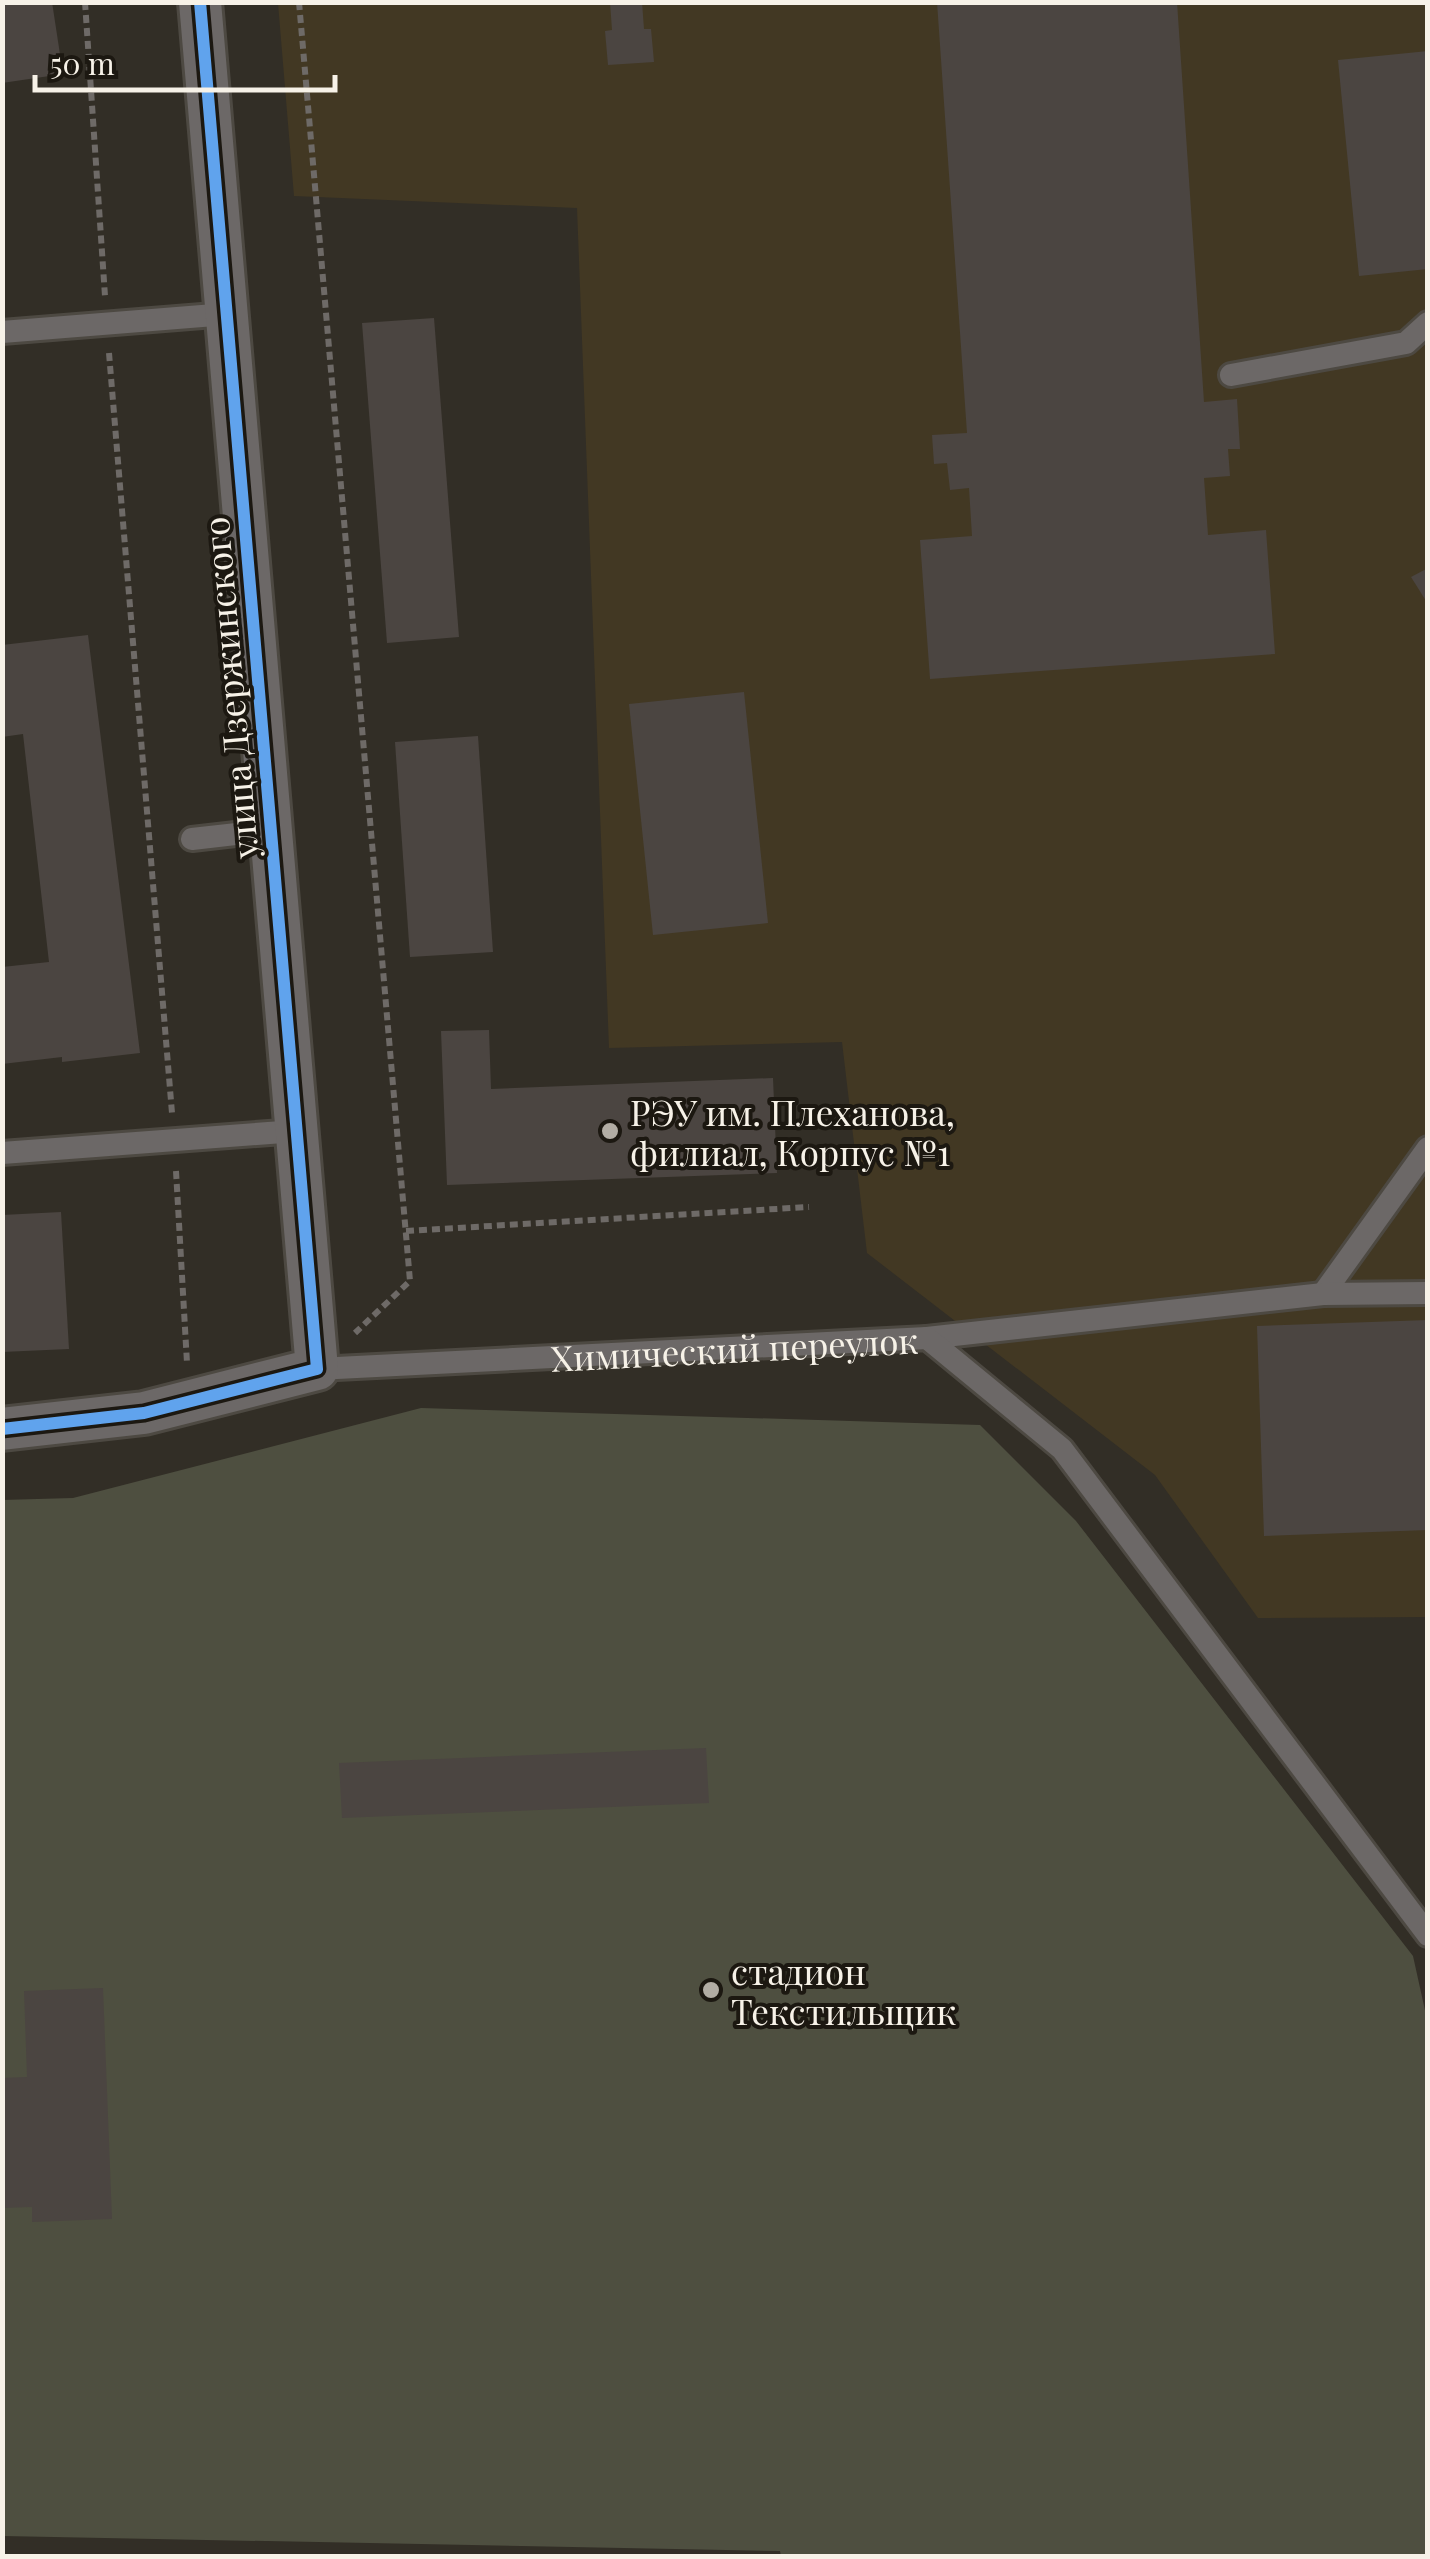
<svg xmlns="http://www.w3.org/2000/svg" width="1430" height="2559" viewBox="0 0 1430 2559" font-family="'Playfair Display',serif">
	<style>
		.built { fill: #423823 }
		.green { fill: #4e4f40 }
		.building { fill: #4b4541 }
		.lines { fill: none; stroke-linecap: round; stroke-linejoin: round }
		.service-casing { stroke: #4d4942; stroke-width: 28 }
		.minor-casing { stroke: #4d4942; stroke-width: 48 }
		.path { stroke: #6e6a67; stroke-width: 6; stroke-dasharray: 8 5; stroke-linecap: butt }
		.service { stroke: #6c6867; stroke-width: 22 }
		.minor { stroke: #6c6867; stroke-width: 42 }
		.cycleway-casing { stroke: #1c1811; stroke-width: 19 }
		.cycleway { stroke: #60a3ed; stroke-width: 12 }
		.poi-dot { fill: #b2ada4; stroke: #1c1811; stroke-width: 4 }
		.labels { text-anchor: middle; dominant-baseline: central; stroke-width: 8; stroke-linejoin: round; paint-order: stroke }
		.street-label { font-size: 35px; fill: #f7f2e8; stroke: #1c1811 }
		.poi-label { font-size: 35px; fill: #f7f2e8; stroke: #1c1811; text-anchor: start }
	</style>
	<rect width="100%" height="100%" fill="#322e26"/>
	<path class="built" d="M278,3H1427V1617L1258,1618L1155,1475L867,1253L842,1042L609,1048L577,208L294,196Z"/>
	<path class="green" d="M421,1408L980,1425L1076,1521L1413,1956L1428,2024L1427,2556H781L780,2551L3,2536L2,1500L73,1498Z"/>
	<g class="building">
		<path d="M2,2H52L63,74L2,83Z"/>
		<path d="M610,2H642L644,29H651L654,62L608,65L605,31L612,30Z"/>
		<path d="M937,2H1177L1204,402L1237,399L1240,449H1228L1230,476L1204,478L1208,535L1266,530L1275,654L930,679L920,540L972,536L969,488L950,490L947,463L934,464L932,435L967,433Z"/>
		<path d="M1428,51V269L1359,276L1338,60Z"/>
		<path d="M434,318L459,637L387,643L362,323Z"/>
		<path d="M1428,568V604L1411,577Z"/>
		<path d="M88,635L140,1053L62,1062V1057L2,1064V967L49,962L23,734L2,737V645Z"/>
		<path d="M744,692L768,923L653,935L629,704Z"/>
		<path d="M478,736L493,952L410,957L395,742Z"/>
		<path d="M489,1030L491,1089L773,1078L777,1173L447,1185L441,1031Z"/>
		<path d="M61,1212L69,1349L2,1352V1215Z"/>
		<path d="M1428,1320V1530L1264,1536L1257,1326Z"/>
		<path d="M706,1748L709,1803L342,1818L339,1763Z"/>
		<path d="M103,1988L112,2219L32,2222V2207L2,2208V2078L27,2077L24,1991Z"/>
	</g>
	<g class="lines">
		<defs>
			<g id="service">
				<path d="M2,332L227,314"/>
				<path d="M1231,375L1406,343L1428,323"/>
				<path d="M192,839L271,830"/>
				<path d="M2,1153L296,1131"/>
				<path d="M1323,1294L1428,1148"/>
				<path d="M927,1338L1323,1294L1428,1293"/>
				<path id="s1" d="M317,1369L927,1338L1062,1449L1428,1935"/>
			</g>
			<path id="minor" d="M2,1429L144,1413L317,1369L200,2"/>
		</defs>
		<use href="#service" class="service-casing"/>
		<use href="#minor" class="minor-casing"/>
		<g class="path">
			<path d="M85,2L105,296"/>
			<path d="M299,2L410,1281L355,1333"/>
			<path d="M109,353L172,1113"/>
			<path d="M176,1171L187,1363"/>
			<path d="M406,1231L809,1207"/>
		</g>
		<use href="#service" class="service"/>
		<use href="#minor" class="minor"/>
		<defs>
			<path id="cycleway" d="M2,1429L144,1413L317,1369L200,2"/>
		</defs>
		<use href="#cycleway" class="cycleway-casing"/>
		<use href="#cycleway" class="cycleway"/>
	</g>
	<g class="poi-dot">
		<circle cx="610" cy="1131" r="10"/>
		<circle cx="711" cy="1990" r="10"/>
	</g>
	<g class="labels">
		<g class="street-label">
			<text transform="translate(229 688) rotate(-95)">улица Дзержинского</text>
			<text stroke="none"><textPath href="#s1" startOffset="418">Химический переулок</textPath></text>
		</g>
		<g class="poi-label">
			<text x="630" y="1111">РЭУ им. Плеханова,<tspan x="630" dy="40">филиал, Корпус №1</tspan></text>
			<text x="731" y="1970">стадион<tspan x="731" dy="40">Текстильщик</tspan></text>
		</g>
	</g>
	<rect width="1430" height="2559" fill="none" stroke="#f7f2e8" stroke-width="10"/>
	<path d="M35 75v15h300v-15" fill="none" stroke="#f7f2e8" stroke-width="5"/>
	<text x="50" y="75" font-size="30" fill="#f7f2e8" stroke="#1c1811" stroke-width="8" paint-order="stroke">50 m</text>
</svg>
